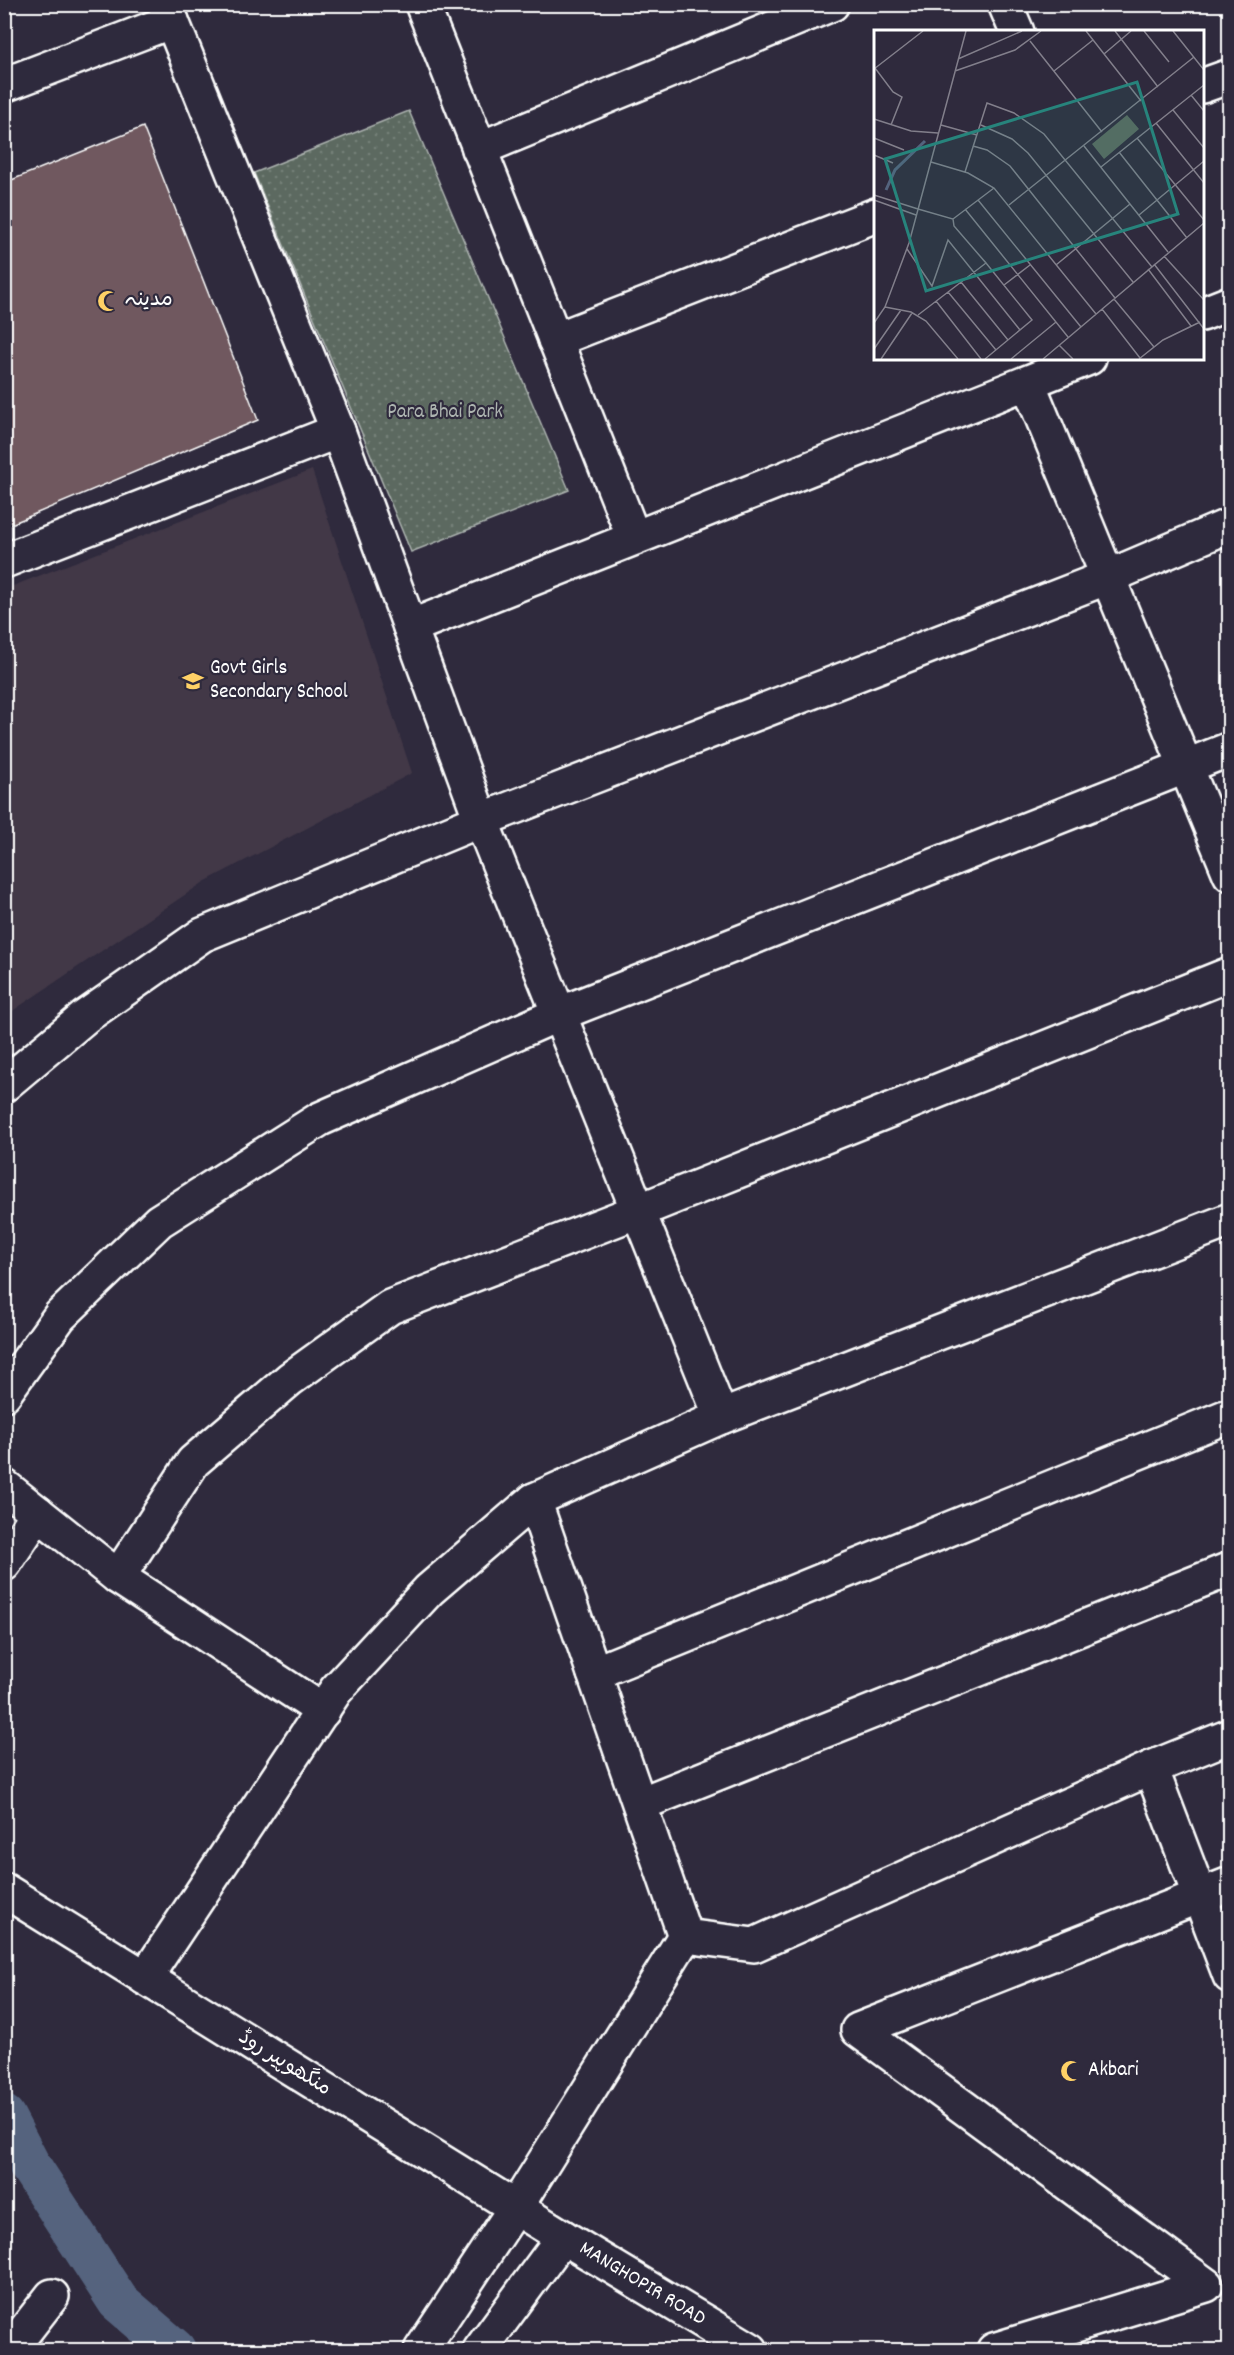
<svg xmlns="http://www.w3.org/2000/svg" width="1234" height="2355" viewBox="0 0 1234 2355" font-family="Dekko,'Playpen Sans Arabic',sans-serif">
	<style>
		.built { fill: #423847 }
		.grass { fill: url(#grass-dots); stroke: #adb4b0; stroke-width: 1.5 }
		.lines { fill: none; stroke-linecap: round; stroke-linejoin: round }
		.canal { stroke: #54637e; stroke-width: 42 }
		.building { fill: #6f595e; stroke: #fff; stroke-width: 1.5 }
		.minor-casing { stroke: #fff; stroke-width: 38 }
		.major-casing { stroke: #fff; stroke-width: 38 }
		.minor { stroke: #2f2a3d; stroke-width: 33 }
		.major { stroke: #2f2a3d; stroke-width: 33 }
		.labels { text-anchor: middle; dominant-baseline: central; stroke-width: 4.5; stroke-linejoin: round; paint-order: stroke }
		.poi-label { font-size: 21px; fill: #fff; stroke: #2f2a3d; text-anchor: start }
		.park-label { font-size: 21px; fill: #adb4b0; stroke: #2f2a3d }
		.street-label { font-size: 21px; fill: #fff; stroke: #2f2a3d }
		.inset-river { fill: none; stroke: #54637e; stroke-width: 3 }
		.inset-road { fill: none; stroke: #827f8b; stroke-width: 1.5 }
		.view { fill: #27847c; fill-opacity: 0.15; stroke: #27847c; stroke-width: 3 }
		.inset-edge { fill: none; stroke: #fff; stroke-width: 3 }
	</style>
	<defs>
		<pattern id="grass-dots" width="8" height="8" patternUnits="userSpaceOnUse" patternTransform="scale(1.5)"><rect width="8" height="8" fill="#5b6960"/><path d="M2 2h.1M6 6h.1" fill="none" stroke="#748078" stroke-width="1.8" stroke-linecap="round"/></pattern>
	</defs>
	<rect width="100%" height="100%" fill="#2f2a3d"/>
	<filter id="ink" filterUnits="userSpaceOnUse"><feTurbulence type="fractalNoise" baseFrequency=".0167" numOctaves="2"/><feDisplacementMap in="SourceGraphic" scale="12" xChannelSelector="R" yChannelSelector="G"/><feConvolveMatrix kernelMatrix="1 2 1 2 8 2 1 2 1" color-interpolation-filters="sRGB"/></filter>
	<g filter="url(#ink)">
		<path class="built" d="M312,470L412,773L204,882L5,1016V589Z"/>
		<path class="grass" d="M409,111L569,490L411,552L254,173Z"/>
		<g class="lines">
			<path class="canal" d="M4,2116L29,2164L118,2301L175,2350"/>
		</g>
		<path class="building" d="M143,127L258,420L4,527V183Z"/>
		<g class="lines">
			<defs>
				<g id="minor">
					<path d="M165,4L338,431L481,820L721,1417"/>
					<path d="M422,4L634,538"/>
					<path d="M1005,4L1017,32"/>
					<path d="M4,85L172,21"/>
					<path d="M1202,86L1230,76"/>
					<path d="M479,149L832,4"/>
					<path d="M1202,314L1230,303"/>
					<path d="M555,340L876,215"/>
					<path d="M1028,383L1230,874"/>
					<path d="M4,561L338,431"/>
					<path d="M410,627L1089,358"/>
					<path d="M4,1085L85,1017L202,935L481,820L1108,577L1230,525"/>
					<path d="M4,1394L60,1316L159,1221L320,1119L559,1014L1230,749"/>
					<path d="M4,1486L118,1577L323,1711"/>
					<path d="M534,1500L685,1936"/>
					<path d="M4,1564L38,1513"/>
					<path d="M118,1577L193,1462L290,1379L390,1307L638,1211L1230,974"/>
					<path d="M594,1673L1230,1415"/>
					<path d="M1151,1768L1230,1736"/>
					<path d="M640,1804L1230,1569"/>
					<path d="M145,1978L336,1690L429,1590L534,1500L721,1417L1230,1220"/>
					<path d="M516,2207L685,1936L754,1945L1151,1768L1230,1976"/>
					<path d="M10,2350L52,2296"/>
					<path d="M994,2350L1206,2285L858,2030L1230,1884"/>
				</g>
				<g id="major">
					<path id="s1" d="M4,1890L563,2237L751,2350"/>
					<path d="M421,2350L516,2207"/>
					<path d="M480,2350L563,2237"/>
				</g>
			</defs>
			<use href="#minor" class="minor-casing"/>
			<use href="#major" class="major-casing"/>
			<use href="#minor" class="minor"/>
			<use href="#major" class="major"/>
		</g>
	</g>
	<defs>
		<symbol id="mosque-bare" viewBox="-9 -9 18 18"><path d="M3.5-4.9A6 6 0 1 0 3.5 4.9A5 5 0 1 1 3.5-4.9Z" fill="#ffd166" stroke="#2f2a3d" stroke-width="2.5" paint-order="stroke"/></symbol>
		<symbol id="school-bare" viewBox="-9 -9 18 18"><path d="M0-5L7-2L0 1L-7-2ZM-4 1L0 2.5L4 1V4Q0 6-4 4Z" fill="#ffd166" stroke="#2f2a3d" stroke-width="2.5" paint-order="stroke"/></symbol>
	</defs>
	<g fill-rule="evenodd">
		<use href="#mosque-bare" x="93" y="286" width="30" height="30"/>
		<use href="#school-bare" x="178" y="666" width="30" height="30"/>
		<use href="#mosque-bare" x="1056" y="2056" width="30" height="30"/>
	</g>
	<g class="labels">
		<g class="poi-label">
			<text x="125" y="301">مدینہ</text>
			<text x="210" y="669">Govt Girls<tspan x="210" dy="24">Secondary School</tspan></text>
			<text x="1088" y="2071">Akbari</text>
		</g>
		<g class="park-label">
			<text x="445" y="413">Para Bhai Park</text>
		</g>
		<g class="street-label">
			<text transform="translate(284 2064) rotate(32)">منگھوپیر روڈ</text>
			<text stroke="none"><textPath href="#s1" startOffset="750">MANGHOPIR ROAD</textPath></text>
		</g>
	</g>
	<g transform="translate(874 30)">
		<rect width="330" height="330" fill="#2f2a3d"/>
		<path d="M253,85L265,99L230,129L218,114Z" fill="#5b6960"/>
		<path class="inset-river" d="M12,160L21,140L51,111"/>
		<path class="inset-road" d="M212,1L267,71M241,1L284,57M270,1L295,32M299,1L330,40M156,11L228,102M230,24L257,1M84,29L148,1M1,38L19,62L28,67L17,95M0,39L49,1M81,41L141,20L167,1M180,41L219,10M317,65L330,81M299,80L330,118M0,89L37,101L64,103M282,93L330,153M67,95L103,105M107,95L138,109L154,123L259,252M0,108L30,120M263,108L330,190M99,116L113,120L136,136L241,268M210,116L294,222M245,122L313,208M0,125L19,133M57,132L94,143L120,158L222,284M227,137L330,55M91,142L113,73L140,83L170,104L278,237M0,165L44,179M0,170L42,185M104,170L207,297M135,175L320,27M91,179L194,307M265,185L330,131M79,189L120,158M33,219L58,256L74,210L146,300M290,226L330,270M280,234L330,299M182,235L256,174M274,239L317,296M87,252L134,310M130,255L156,235M74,262L122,320M240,269L280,317M62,271L107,329M11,277L37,282L52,291L84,329M228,279L266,328M44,285L112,233L80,196L79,189L44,179M0,293L11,277L35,213L92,1M185,315L199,329M0,319L27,280M7,329L38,283M111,329L158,290L112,233M137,329L182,292M169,329L330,193M265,329L289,310L326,292"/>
		<path class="view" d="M263,52L304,184L52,261L11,129Z"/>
		<rect width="330" height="330" class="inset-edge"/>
	</g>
	<rect width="1234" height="2355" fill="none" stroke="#2f2a3d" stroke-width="24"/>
	<rect x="12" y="12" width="1210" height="2331" fill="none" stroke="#fff" stroke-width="2" filter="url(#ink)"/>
</svg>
